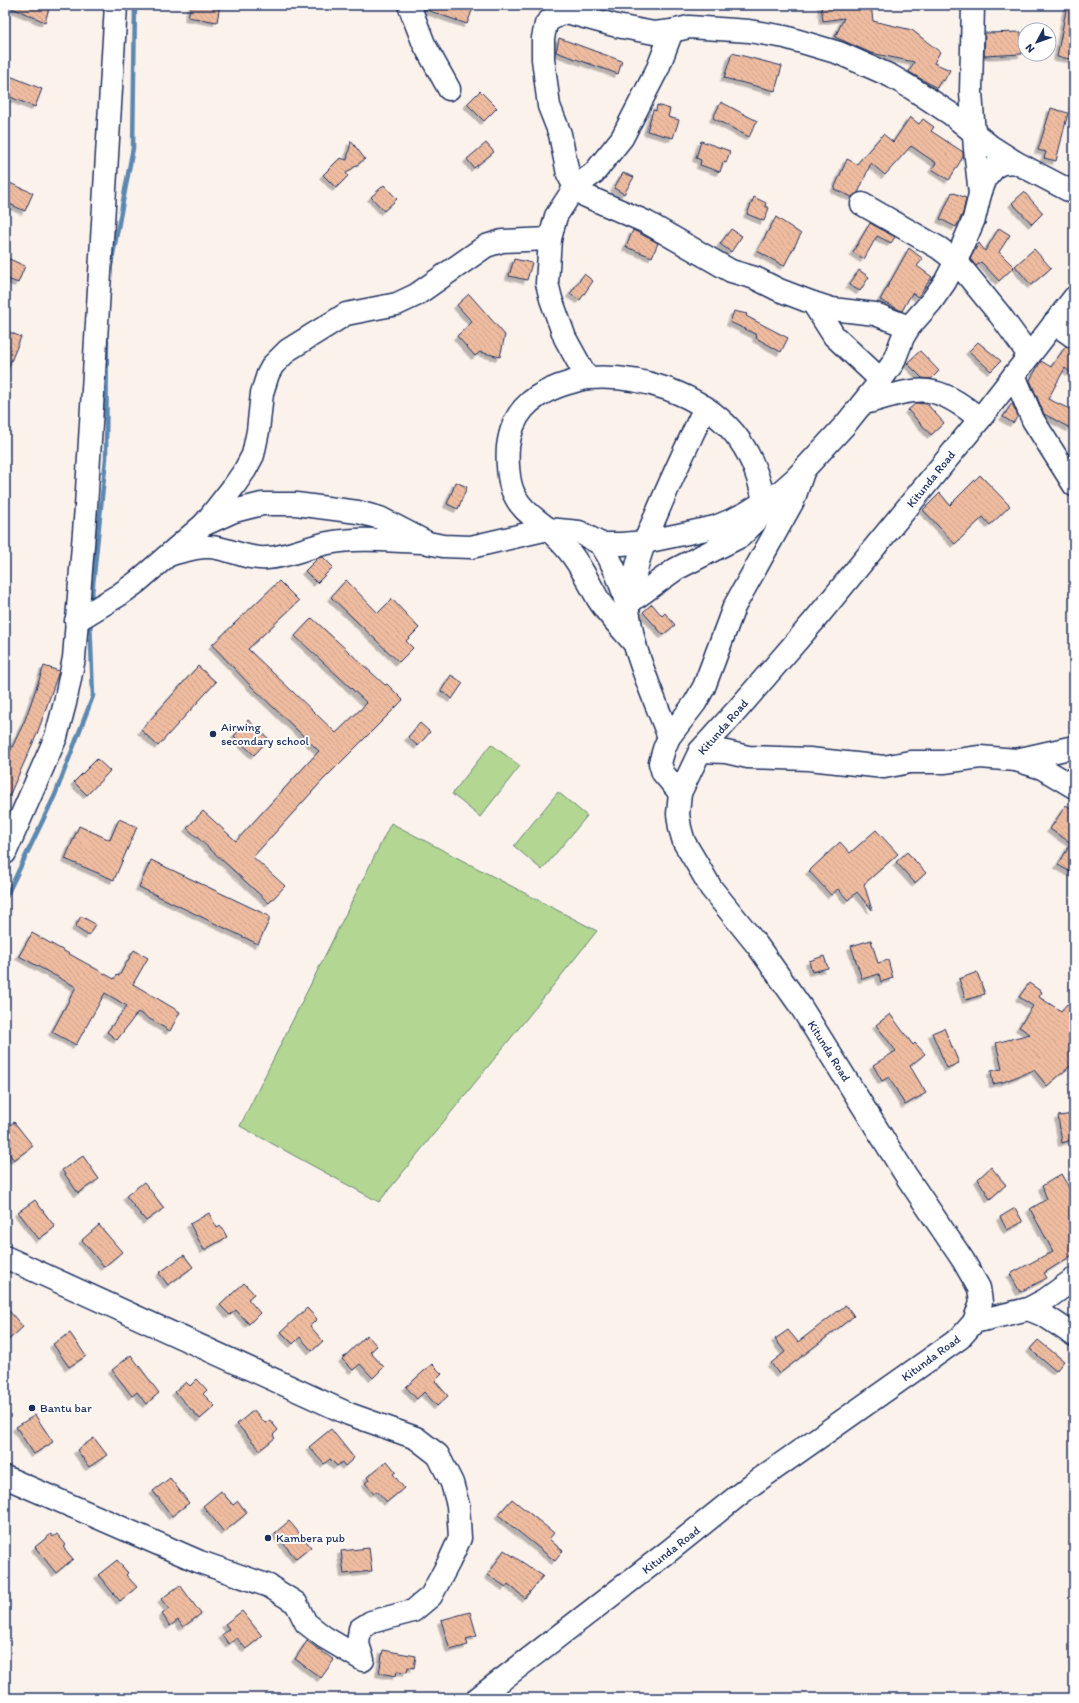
<svg xmlns="http://www.w3.org/2000/svg" width="1079" height="1703" viewBox="0 0 1079 1703" font-family="Itim,sans-serif">
	<style>
		.pitch { fill: #b3d792; stroke: #678378 }
		.lines { fill: none; stroke-linecap: round; stroke-linejoin: round }
		.stream { stroke: #5c88b0; stroke-width: 4.5 }
		.building { fill: url(#building-back-hatch); stroke: #1b2f5e; filter: url(#shadow) }
		.minor-casing { stroke: #1b2f5e; stroke-width: 25 }
		.minor { stroke: #fff; stroke-width: 22 }
		.poi-dot { fill: #1b2f5e; stroke: #fff; stroke-width: 1.5 }
		.labels { text-anchor: middle; dominant-baseline: central; stroke-width: 4; stroke-linejoin: round; paint-order: stroke }
		.street-label { font-size: 12px; fill: #1b2f5e; stroke: #fff }
		.poi-label { font-size: 12px; fill: #1b2f5e; stroke: #fff; text-anchor: start }
	</style>
	<defs>
		<pattern id="building-back-hatch" width="6" height="6" patternUnits="userSpaceOnUse"><rect width="6" height="6" fill="#efbca0"/><path d="M-1 5l2 2M0 0l6 6M5-1l2 2" fill="none" stroke="#cca28c"/></pattern>
		<filter id="shadow"><feDropShadow dx="-3.5" dy="3.5" stdDeviation="0" flood-color="#0004"/></filter>
	</defs>
	<rect width="100%" height="100%" fill="#fcf2ec"/>
	<filter id="ink" filterUnits="userSpaceOnUse"><feTurbulence type="fractalNoise" baseFrequency=".025" numOctaves="2"/><feDisplacementMap in="SourceGraphic" scale="8" xChannelSelector="R" yChannelSelector="G"/><feConvolveMatrix kernelMatrix="1 2 1 2 8 2 1 2 1" color-interpolation-filters="sRGB"/></filter>
	<g filter="url(#ink)">
		<g class="pitch">
			<path d="M491,744L520,766L480,817L452,794Z"/>
			<path d="M558,792L587,816L542,870L514,846Z"/>
			<path d="M391,823L597,931L379,1202L240,1126Z"/>
		</g>
		<g class="lines">
			<g class="stream">
				<path d="M111,265L133,148L135,5"/>
				<path d="M91,604L106,458L107,340"/>
				<path d="M5,899L55,795L93,696L90,619"/>
			</g>
		</g>
		<g class="building">
			<path d="M5,5H50L45,22Z"/>
			<path d="M191,5H220L217,22L188,17Z"/>
			<path d="M422,5H464L473,8L467,24L424,9Z"/>
			<path d="M821,5H871L873,21L912,30L940,52L934,63L950,70L944,81L941,80L937,88L909,72L914,62L871,53L835,37L844,18L823,21Z"/>
			<path d="M1067,5H1074V42L1071,59L1057,57Z"/>
			<path d="M1021,32L1022,54L984,56L985,33Z"/>
			<path d="M559,38L622,61L618,74L556,52Z"/>
			<path d="M732,53L782,66L775,91L724,78Z"/>
			<path d="M5,74L42,89L35,107L5,95Z"/>
			<path d="M480,91L497,108L484,121L467,104Z"/>
			<path d="M721,102L757,121L749,137L713,118Z"/>
			<path d="M657,105L670,109L668,117L679,120L673,138L647,131L653,110L656,111Z"/>
			<path d="M1051,108L1068,113L1056,161L1044,158L1046,152L1038,150Z"/>
			<path d="M910,117L919,124L923,119L934,127L931,131L963,152V157L949,180L932,169L936,163L911,146L885,175L871,163L858,193L852,197L834,189L847,159L857,164L883,134L893,142Z"/>
			<path d="M351,141L365,159L346,173L348,176L336,188L323,175L340,158L347,160Z"/>
			<path d="M701,141L730,151L726,163L723,162L720,172L700,165L701,160L696,158Z"/>
			<path d="M486,143L494,152L474,168L467,159Z"/>
			<path d="M623,173L634,177L624,194L614,188Z"/>
			<path d="M5,181L33,193L25,211L5,202Z"/>
			<path d="M384,185L397,199L384,211L371,197Z"/>
			<path d="M952,192L966,198L963,213L956,227L940,219Z"/>
			<path d="M1024,192L1043,213L1032,224L1012,203Z"/>
			<path d="M754,197L766,203L765,206L769,208L764,221L747,214Z"/>
			<path d="M776,217L801,234L784,266L757,251Z"/>
			<path d="M870,223L895,237L891,243L877,236L864,259L853,252Z"/>
			<path d="M999,228L1010,235L999,252L1014,267L999,281L981,262L976,266L970,259L979,243L985,251Z"/>
			<path d="M731,229L742,236L731,252L720,244Z"/>
			<path d="M633,230L658,243L652,257L626,247Z"/>
			<path d="M909,248L923,259L917,266L932,277L918,297L912,293L902,311L880,300Z"/>
			<path d="M1034,249L1051,268L1031,285L1015,266Z"/>
			<path d="M5,257L25,266L18,283L5,278Z"/>
			<path d="M514,259L532,263L527,280L509,276Z"/>
			<path d="M859,270L869,277L860,291L849,285Z"/>
			<path d="M584,274L593,281L580,300L570,294Z"/>
			<path d="M469,294L505,335L500,357L480,352L475,356L457,336L472,322L457,305Z"/>
			<path d="M734,311L747,314L746,316L788,338L781,352L756,338L757,335L730,322Z"/>
			<path d="M5,330L21,337L5,376Z"/>
			<path d="M978,342L1001,361L991,371L969,351Z"/>
			<path d="M1066,346L1074,351V375L1065,368L1048,399L1074,411V420L1070,428L1044,414L1030,380L1041,361L1051,367Z"/>
			<path d="M920,351L939,371L931,379L922,378L907,363Z"/>
			<path d="M916,403L927,404L944,423L931,435L908,410Z"/>
			<path d="M1012,403L1018,416L1013,423L1003,417Z"/>
			<path d="M980,475L1010,506L990,525L983,517L955,544L923,510L940,493L950,505Z"/>
			<path d="M456,482L467,487L458,509L447,504Z"/>
			<path d="M323,557L333,567L317,583L305,571L318,558Z"/>
			<path d="M346,580L378,613L392,599L419,628L406,641L413,648L399,662L331,597Z"/>
			<path d="M279,581L299,601L248,649L336,733L367,703L295,636L312,618L385,685L387,684L403,700L322,781L253,857L285,886L269,903L187,828L203,811L236,841L319,751L251,686L212,645Z"/>
			<path d="M652,604L662,616L665,613L675,625L663,635L643,612Z"/>
			<path d="M44,666L59,671L58,674L37,734L5,805V762L25,720Z"/>
			<path d="M198,666L216,682L158,746L141,730Z"/>
			<path d="M451,675L463,683L452,699L441,691Z"/>
			<path d="M248,720L269,739L254,755L234,736Z"/>
			<path d="M420,723L430,732L418,746L408,737Z"/>
			<path d="M97,759L110,771L87,795L74,782Z"/>
			<path d="M1066,805L1074,810V874L1058,865L1071,843L1050,829Z"/>
			<path d="M119,819L137,827L114,880L65,859L79,826L110,840Z"/>
			<path d="M876,830L898,854L864,884L872,910L857,892L848,900L838,889L831,895L809,871L840,842L850,853Z"/>
			<path d="M907,852L926,873L915,883L896,862Z"/>
			<path d="M151,860L269,916V921L258,944L139,887Z"/>
			<path d="M81,916L95,924L89,936L75,927Z"/>
			<path d="M32,933L114,979L117,975L119,976L134,950L148,958L133,984L180,1012L170,1031L138,1012L117,1040L107,1032L127,1006L105,993L76,1045L52,1032L76,987L19,956Z"/>
			<path d="M871,940L878,963L888,960L893,978L881,982L879,974L862,979L851,946Z"/>
			<path d="M824,956L828,968L812,972L809,961Z"/>
			<path d="M977,972L985,994L966,1000L959,979Z"/>
			<path d="M1029,983L1042,992L1039,997L1061,1011L1067,1004L1074,1009V1063L1047,1086L1034,1070L1003,1082L993,1084L991,1071L1002,1069L996,1043L1030,1034L1019,1027L1033,1006L1019,997Z"/>
			<path d="M890,1014L913,1045L915,1043L925,1054L910,1066L926,1093L905,1105L889,1077L882,1081L873,1065L896,1051L876,1025Z"/>
			<path d="M944,1028L959,1063L947,1068L932,1033Z"/>
			<path d="M1074,1114V1139L1062,1143L1058,1116Z"/>
			<path d="M14,1122L33,1146L14,1160L5,1148V1129Z"/>
			<path d="M83,1156L99,1179L78,1193L62,1170Z"/>
			<path d="M991,1167L1006,1185L990,1199L978,1179Z"/>
			<path d="M1061,1174L1074,1196V1200L1069,1203L1074,1211V1254L1044,1273L1047,1278L1020,1292L1010,1274L1053,1251L1030,1209L1047,1199L1042,1186Z"/>
			<path d="M144,1182L164,1208L146,1221L126,1196Z"/>
			<path d="M35,1200L55,1227L39,1239L18,1212Z"/>
			<path d="M1015,1208L1023,1222L1007,1230L1000,1217Z"/>
			<path d="M209,1213L217,1228L221,1226L227,1237L204,1250L190,1224Z"/>
			<path d="M99,1225L122,1252L104,1267L82,1240Z"/>
			<path d="M184,1255L193,1267L168,1285L159,1273Z"/>
			<path d="M244,1283L254,1294L248,1299L260,1313L249,1324L236,1310L230,1315L220,1305Z"/>
			<path d="M846,1305L854,1316L779,1374L771,1363L785,1352L775,1339L788,1330L798,1342Z"/>
			<path d="M5,1306L23,1327L5,1343Z"/>
			<path d="M307,1308L317,1319L310,1326L323,1341L312,1351L300,1337L293,1344L281,1332Z"/>
			<path d="M70,1333L86,1356L69,1367L53,1344Z"/>
			<path d="M367,1335L377,1346L370,1352L384,1367L373,1378L360,1364L353,1370L342,1359Z"/>
			<path d="M1038,1340L1064,1361L1056,1371L1030,1349Z"/>
			<path d="M131,1355L159,1393L146,1404L137,1392L132,1396L112,1370Z"/>
			<path d="M432,1364L442,1374L435,1381L448,1396L437,1406L424,1392L417,1399L406,1387Z"/>
			<path d="M197,1379L207,1390L203,1394L215,1406L200,1419L175,1392L186,1382L190,1386Z"/>
			<path d="M254,1410L265,1423L270,1420L278,1430L273,1435L275,1438L260,1450L237,1424Z"/>
			<path d="M35,1415L53,1442L34,1454L16,1427Z"/>
			<path d="M331,1429L354,1458L345,1466L342,1462L337,1466L330,1459L324,1464L309,1447Z"/>
			<path d="M94,1438L107,1455L89,1467L77,1450Z"/>
			<path d="M387,1461L396,1472L393,1474L404,1488L387,1502L377,1491L374,1493L365,1483L369,1480L367,1477Z"/>
			<path d="M170,1478L189,1503L172,1516L153,1491Z"/>
			<path d="M221,1491L233,1505L238,1501L247,1513L224,1532L203,1506Z"/>
			<path d="M512,1499L554,1533L549,1539L563,1551L555,1561L498,1515Z"/>
			<path d="M289,1521L311,1547L296,1559L275,1533Z"/>
			<path d="M51,1534L53,1537L57,1534L66,1545L63,1547L73,1559L56,1573L35,1547Z"/>
			<path d="M369,1548L372,1571L344,1574L341,1551Z"/>
			<path d="M504,1550L543,1576L525,1598L508,1584L506,1587L488,1575Z"/>
			<path d="M117,1560L128,1573L126,1575L137,1587L120,1601L98,1575Z"/>
			<path d="M180,1585L201,1614L183,1627L178,1620L170,1626L162,1614L169,1609L161,1599Z"/>
			<path d="M242,1611L262,1636L246,1649L237,1638L229,1644L222,1635L229,1629L225,1624Z"/>
			<path d="M470,1612L477,1636L466,1639L468,1645L450,1650L441,1620Z"/>
			<path d="M307,1641L334,1660L321,1678L295,1659Z"/>
			<path d="M383,1650L416,1656L414,1668L408,1667L407,1672L397,1671L396,1676L379,1673Z"/>
		</g>
		<g class="lines">
			<defs>
				<g id="minor">
					<path d="M409,5L424,44L449,89"/>
					<path d="M973,5L971,92L975,149L980,194"/>
					<path d="M862,204L939,248L956,261L1000,315L1029,355"/>
					<path d="M813,303L834,336L881,380"/>
					<path d="M1054,323L1074,337"/>
					<path d="M909,327L875,314L832,309L813,303L779,290L755,278L731,271L646,222L586,196L575,187L568,174L560,134L549,106L543,59V38L546,24L551,19L566,12L617,26L654,33L672,31L689,27L749,31L785,37L839,53L891,76L913,89L951,114L990,146L1015,162L1074,193"/>
					<path d="M1014,375L1033,420L1074,485"/>
					<path d="M587,378L565,338L551,299L547,283L550,239L556,216L575,187L594,173L622,138L658,68L672,31"/>
					<path d="M862,404C918,388 931,379 980,419"/>
					<path d="M205,523L234,486L245,470L253,455L258,431L262,393L268,374L273,365L288,350L346,314L397,304L416,295L486,246L502,241L550,239"/>
					<path d="M601,544C613,563 621,581 626,603C630,617 631,631 635,645C644,676 657,706 669,737"/>
					<path d="M172,554C184,551 197,546 210,547C229,548 247,560 267,558C288,557 307,547 328,543C359,537 392,541 423,542"/>
					<path d="M633,600C632,568 645,541 657,513C672,477 689,442 705,407"/>
					<path d="M627,604L676,569L741,536L757,520L767,508"/>
					<path d="M76,621L119,595L137,582L203,525L234,511L262,504H296L358,512L380,518L428,543L443,546L471,547L548,529L579,532L601,544H622L645,542L697,531L715,527L732,520L748,512L779,493L796,478L845,425L881,380L893,363L903,337L909,327L931,302L945,282L956,261L974,219L980,194L986,178L996,166L1003,163L1015,162"/>
					<path d="M635,644C622,629 608,615 598,599C589,583 580,564 568,550C562,543 554,535 547,528C535,518 521,510 514,494C508,483 507,459 508,447C512,414 529,397 559,386C569,383 579,379 588,378C639,374 700,393 734,433C750,452 759,477 764,501"/>
					<path d="M700,751L726,752L748,757L809,759L884,767L910,762H944L980,757L1016,760L1074,747"/>
					<path d="M1016,760L1042,768L1074,787"/>
					<path d="M680,793L663,773L660,763L664,749L669,737L695,703L704,687L734,607L793,501L803,472"/>
					<path d="M5,853L56,737L65,703L74,658L86,507L116,5"/>
					<path d="M5,1257L349,1414L416,1438L438,1455L452,1483L458,1505L460,1538L449,1562L431,1596L413,1611L371,1622L360,1629L358,1644L363,1660L324,1637L306,1623L296,1603L269,1586L200,1562L5,1477"/>
					<path d="M1028,1309L1045,1316L1074,1335"/>
					<path d="M974,1322L1028,1309L1045,1300L1074,1279"/>
					<path d="M478,1698L669,1551L750,1486L960,1338L974,1322L981,1302L979,1288L963,1260L907,1177L801,1007L757,945L711,888L696,862L684,842L680,828L678,814L680,793L700,751L738,709L814,621L980,419L1074,298"/>
				</g>
			</defs>
			<use href="#minor" class="minor-casing"/>
			<use href="#minor" class="minor"/>
		</g>
	</g>
	<g class="poi-dot">
		<circle cx="213" cy="734" r="4"/>
		<circle cx="32" cy="1408" r="4"/>
		<circle cx="268" cy="1538" r="4"/>
	</g>
	<g class="labels">
		<g class="street-label">
			<text transform="translate(931 479) rotate(-51)">Kitunda Road</text>
			<text transform="translate(723 727) rotate(-49)">Kitunda Road</text>
			<text transform="translate(829 1051) rotate(58)">Kitunda Road</text>
			<text transform="translate(931 1358) rotate(-36)">Kitunda Road</text>
			<text transform="translate(671 1550) rotate(-38)">Kitunda Road</text>
		</g>
		<g class="poi-label">
			<text x="221" y="727">Airwing<tspan x="221" dy="14">secondary school</tspan></text>
			<text x="40" y="1408">Bantu bar</text>
			<text x="276" y="1538">Kambera pub</text>
		</g>
	</g>
	<rect width="1079" height="1703" fill="none" stroke="#fff" stroke-width="20"/>
	<rect x="10" y="10" width="1059" height="1683" fill="none" stroke="#1b2f5e" stroke-width="1.5" filter="url(#ink)"/>
	<g transform="translate(1037 42) rotate(229)"><circle r="19" fill="#ffffff" stroke="#a4acbf"/>
	<path d="M0-3L7 15L0 10L-7 15Z" fill="#1b2f5e"/>
	<text y="-6" font-size="11" font-weight="bold" text-anchor="middle" fill="#1b2f5e">N</text>
	</g>
</svg>
